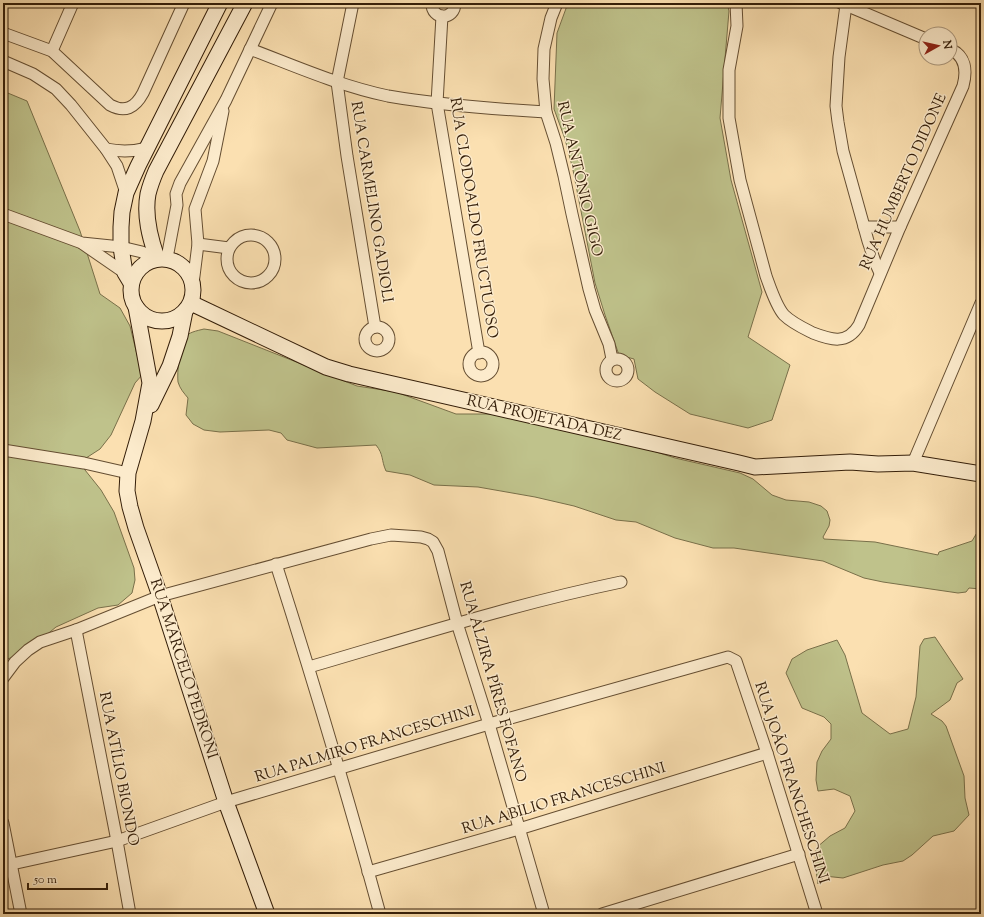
<svg xmlns="http://www.w3.org/2000/svg" width="984" height="917" viewBox="0 0 984 917" font-family="'Sorts Mill Goudy',serif">
	<style>
		.green { fill: #bfc28b; stroke: #79704a }
		.lines { fill: none; stroke-linecap: round; stroke-linejoin: round }
		.street-casing { stroke: #654e32; stroke-width: 13 }
		.secondary-casing { stroke: #331d08; stroke-width: 17 }
		.street { stroke: #fcebcc; stroke-width: 11 }
		.secondary { stroke: #fcebcc; stroke-width: 15 }
		.labels { text-anchor: middle; dominant-baseline: central; stroke-width: 3; stroke-linejoin: round; paint-order: stroke }
		.street-label { font-size: 15px; fill: #331d08; stroke: #fcebcc }
	</style>
	<rect width="100%" height="100%" fill="#fbe0b1"/>
	<filter id="stains"><feTurbulence type="fractalNoise" baseFrequency=".005" numOctaves="4"/><feColorMatrix values="0 0 0 0 .2 0 0 0 0 .09 0 0 0 0 .02 0 0 0 .5 -.17"/></filter>
	<radialGradient id="worn" r=".72"><stop offset=".6" stop-color="#630" stop-opacity="0"/><stop offset="1" stop-color="#630" stop-opacity=".3"/></radialGradient>
	<g class="green">
		<path d="M568,3H727L729,11L720,118L731,180L762,292L748,337L790,365L772,420L748,428L690,414L655,392L638,379L634,359L619,355L605,315L595,283L573,170L565,139L554,109L557,33Z"/>
		<path d="M3,91L27,101L80,231L100,294L120,308L130,326L142,375L135,383L111,435L100,449L83,460L81,465L101,490L114,512L134,568L135,580L132,593L118,605L98,608L56,627L27,651L3,661Z"/>
		<path d="M204,329L218,331L357,386L396,392L456,414H489L513,417L616,439L675,458L740,473L753,479L772,495L786,500L809,502L821,506L827,511L830,520L829,526L823,537L824,539L875,542L938,555L939,552L972,541L981,526V589L969,588L966,592L958,593L883,582L864,578L823,561L734,548H713L675,538L636,522L616,520L574,506L535,497L478,487L434,485L410,475L386,471C381,460 384,455 376,445L317,448L287,440L281,433L269,430L220,432L204,430L193,424L186,415L188,398C184,393 180,389 178,382C177,374 179,345 184,338C189,332 196,331 204,329Z"/>
		<path d="M935,637L963,679L957,683L950,700L931,714L942,721L946,726L964,776L965,798L969,815L954,831L933,836L912,855L903,861L883,865L843,878L824,876L818,884L815,863L816,848L830,836L845,828L855,811L850,796L834,789L818,791L816,780L817,762L822,751L831,739V724L824,717L802,708L786,673L792,659L807,650L837,640L845,655L862,713L890,734L908,729L916,697L920,646L924,639Z"/>
	</g>
	<g class="lines">
		<defs>
			<g id="street">
				<path d="M353,3L337,82L347,156L375,327"/>
				<path d="M432,3C431,20 455,21 455,3"/>
				<path d="M557,3L551,18L544,49L543,79L546,112L556,143L564,176L572,214L589,289L595,310L609,344L612,359"/>
				<path d="M736,3L737,26L729,70V118L740,180L766,276C770,287 776,306 784,315C792,323 803,328 813,333C831,340 847,345 859,325L900,227L963,86C967,71 966,56 950,49"/>
				<path d="M841,3L926,39"/>
				<path d="M846,5L839,57L836,106L838,122L843,151L868,241L875,262L880,273"/>
				<path d="M442,16L437,103L479,353"/>
				<path d="M3,33L52,51L110,105C125,113 135,108 143,93L184,3"/>
				<path d="M250,49C295,66 340,86 388,96C440,105 493,109 546,112"/>
				<path d="M52,51L73,3"/>
				<path d="M3,61L33,74L56,89L71,105L106,149L117,166L126,193"/>
				<path d="M106,149C121,152 132,152 147,148"/>
				<path d="M3,214L82,243L121,247L142,252L147,255L150,261"/>
				<path d="M864,227H900"/>
				<circle cx="251" cy="259" r="24"/>
				<path d="M83,244L125,273"/>
				<path d="M198,244L229,248"/>
				<path d="M167,258L177,205L176,194L180,183L226,100L272,3"/>
				<path d="M193,284L198,244L195,209L213,161L223,111"/>
				<circle cx="377" cy="339" r="12"/>
				<circle cx="481" cy="364" r="12"/>
				<circle cx="617" cy="370" r="11"/>
				<path d="M3,450L84,463L128,473"/>
				<path d="M913,463L981,303"/>
				<path d="M276,564C313,680 348,797 380,914"/>
				<path d="M76,630L117,841L130,914"/>
				<path d="M309,667C412,637 515,604 621,582"/>
				<path d="M3,678L15,662L28,650L40,642L76,630L160,596L371,539L391,535L421,537L428,539L433,542L438,551L457,623L489,724L544,914"/>
				<path d="M3,823L21,914"/>
				<path d="M3,866L117,841L226,802L489,724L728,657L736,661L767,753L817,914"/>
				<path d="M368,872L519,829L767,753"/>
				<path d="M602,914L799,854"/>
			</g>
			<g id="secondary">
				<path d="M157,258C150,238 144,216 148,194C150,186 153,178 156,171L245,3"/>
				<circle cx="162" cy="290" r="31"/>
				<path d="M131,283L125,273L121,247V227L122,212L126,193L138,166L220,3"/>
				<path d="M191,303L326,367L349,374L739,463L755,467L850,462L878,464L913,463L981,474"/>
				<path d="M136,307L150,383L143,421L128,473L127,491L130,507L136,528L160,596L226,802L267,914"/>
				<path d="M151,405L170,366L180,336L185,311"/>
			</g>
		</defs>
		<use href="#street" class="street-casing"/>
		<use href="#secondary" class="secondary-casing"/>
		<use href="#street" class="street"/>
		<use href="#secondary" class="secondary"/>
	</g>
	<g class="labels">
		<g class="street-label">
			<text transform="translate(579 179) rotate(77)">RUA ANTÔNIO GIGO</text>
			<text transform="translate(904 182) rotate(-66)">RUA HUMBERTO DIDONE</text>
			<text transform="translate(371 202) rotate(81)">RUA CARMELINO GADIOLI</text>
			<text transform="translate(473 218) rotate(81)">RUA CLODOALDO FRUCTUOSO</text>
			<text transform="translate(544 419) rotate(13)">RUA PROJETADA DEZ</text>
			<text transform="translate(183 669) rotate(72)">RUA MARCELO PEDRONI</text>
			<text transform="translate(492 682) rotate(74)">RUA ALZIRA PÍRES FOFANO</text>
			<text transform="translate(365 745) rotate(-17)">RUA PALMIRO FRANCESCHINI</text>
			<text transform="translate(118 769) rotate(79)">RUA ATÍLIO BIONDO</text>
			<text transform="translate(791 783) rotate(72)">RUA JOÃO FRANCHESCHINI</text>
			<text transform="translate(564 799) rotate(-17)">RUA ABILIO FRANCESCHINI</text>
		</g>
	</g>
	<rect width="984" height="917" fill="none" stroke="#fbe0b1" stroke-width="16"/>
	<rect x="4" y="4" width="976" height="909" fill="none" stroke="#331d08" stroke-width="2"/>
	<rect x="8" y="8" width="968" height="901" fill="none" stroke="#331d08"/>
	<g transform="translate(938 46) rotate(82)"><circle r="19" fill="#fcebcc" stroke="#ac997e"/>
	<path d="M0-3L7 15L0 10L-7 15Z" fill="#8f2418"/>
	<text y="-6" font-size="11" font-weight="bold" text-anchor="middle" fill="#331d08">N</text>
	</g>
	<path d="M28 883v6h79v-6" fill="none" stroke="#331d08" stroke-width="2"/>
	<text x="34" y="883" font-size="12" fill="#331d08" stroke="#fcebcc" stroke-width="3" paint-order="stroke">50 m</text>
	<rect width="100%" height="100%" filter="url(#stains)"/>
	<rect width="100%" height="100%" fill="url(#worn)"/>
</svg>
